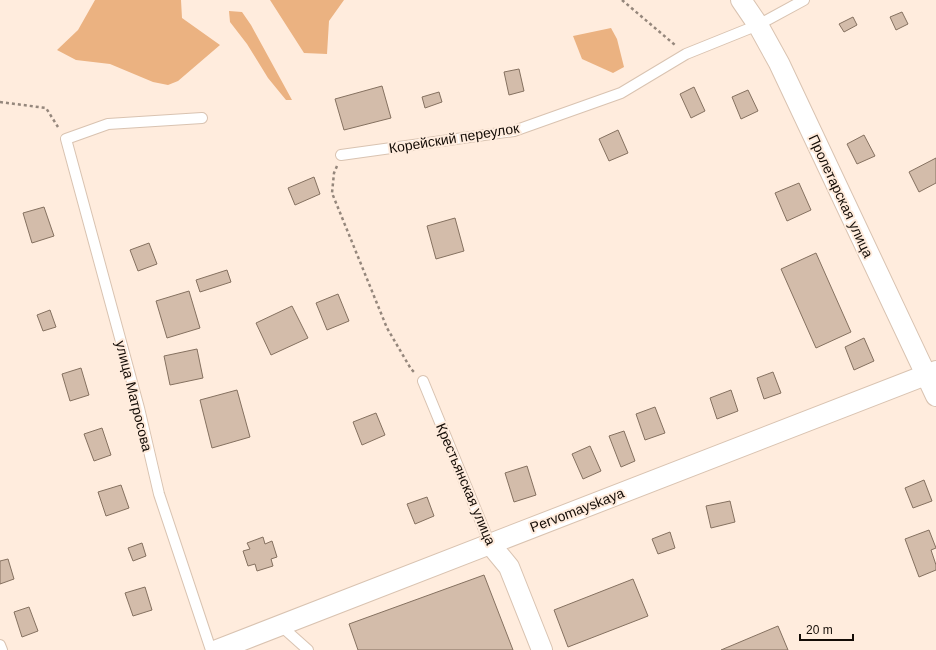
<svg xmlns="http://www.w3.org/2000/svg" width="936" height="650" viewBox="0 0 936 650" font-family="Helvetica,sans-serif">
	<style>
		.green { fill: #ebb281 }
		.building { fill: #d3bcaa; stroke: #857160 }
		.lines { fill: none; stroke-linecap: round; stroke-linejoin: round }
		.service-casing { stroke: #d9c3b1; stroke-width: 12 }
		.minor-casing { stroke: #d9c3b1; stroke-width: 22 }
		.path { stroke: #95877c; stroke-width: 2.5; stroke-dasharray: 3 3; stroke-linecap: butt }
		.service { stroke: #fff; stroke-width: 10 }
		.minor { stroke: #fff; stroke-width: 20 }
		.labels { text-anchor: middle; dominant-baseline: central; stroke-width: 4; stroke-linejoin: round; paint-order: stroke }
		.street-label { font-size: 14px; fill: #140c06; stroke: #ffecdd }
	</style>
	<rect width="100%" height="100%" fill="#ffecdd"/>
	<g class="green">
		<path d="M95,0H181L182,18L220,45L178,81L168,85L153,82L110,64L76,60L57,50L78,30Z"/>
		<path d="M270,0H344L329,21L327,54L304,53Z"/>
		<path d="M229,11L242,12L251,25L292,100H286L268,78L247,44L230,22Z"/>
		<path d="M611,28L617,39L624,67L613,73L582,59L573,36Z"/>
	</g>
	<g class="building">
		<path d="M902,12L908,24L896,30L890,17Z"/>
		<path d="M853,17L857,25L844,32L839,24Z"/>
		<path d="M519,69L524,91L509,95L504,72Z"/>
		<path d="M382,86L391,118L344,130L335,99Z"/>
		<path d="M694,87L705,111L691,118L680,94Z"/>
		<path d="M748,90L758,111L741,119L732,97Z"/>
		<path d="M439,92L442,102L425,108L422,97Z"/>
		<path d="M618,130L628,153L609,161L599,139Z"/>
		<path d="M864,135L875,156L857,164L847,144Z"/>
		<path d="M936,158V183L919,192L909,172Z"/>
		<path d="M314,177L320,194L295,205L288,188Z"/>
		<path d="M799,183L811,210L787,221L775,193Z"/>
		<path d="M44,207L54,236L32,243L23,213Z"/>
		<path d="M455,218L464,251L436,259L427,226Z"/>
		<path d="M149,243L157,264L138,271L130,250Z"/>
		<path d="M816,253L851,332L816,348L781,269Z"/>
		<path d="M227,270L231,282L200,292L196,280Z"/>
		<path d="M189,291L200,328L167,338L156,301Z"/>
		<path d="M338,294L349,321L327,330L316,303Z"/>
		<path d="M292,306L308,338L271,355L256,323Z"/>
		<path d="M50,310L56,327L43,331L37,315Z"/>
		<path d="M864,338L874,361L854,370L845,347Z"/>
		<path d="M197,349L203,378L170,385L164,356Z"/>
		<path d="M81,368L89,395L70,401L62,374Z"/>
		<path d="M773,372L781,393L764,399L757,378Z"/>
		<path d="M237,390L250,437L212,448L200,400Z"/>
		<path d="M731,390L738,411L717,419L710,398Z"/>
		<path d="M655,407L665,433L645,440L636,414Z"/>
		<path d="M376,413L385,435L362,445L353,422Z"/>
		<path d="M102,428L111,455L94,461L84,434Z"/>
		<path d="M624,431L635,461L621,467L609,436Z"/>
		<path d="M590,446L601,471L583,479L572,454Z"/>
		<path d="M527,466L536,495L514,502L505,473Z"/>
		<path d="M924,480L932,501L913,508L905,488Z"/>
		<path d="M121,485L129,508L106,516L98,492Z"/>
		<path d="M427,497L434,516L415,524L407,504Z"/>
		<path d="M730,501L735,522L711,528L706,506Z"/>
		<path d="M929,530L936,548L931,550L936,565V570L919,577L905,539Z"/>
		<path d="M670,532L675,548L658,554L652,539Z"/>
		<path d="M263,537L265,544L272,541L277,557L271,559L273,566L257,571L255,564L248,566L243,551L250,549L247,543Z"/>
		<path d="M142,543L146,556L133,561L128,548Z"/>
		<path d="M8,559L14,579L0,584V561Z"/>
		<path d="M484,575L513,650H358L349,624Z"/>
		<path d="M633,579L648,616L568,647L554,610Z"/>
		<path d="M145,587L152,610L133,616L125,593Z"/>
		<path d="M29,607L38,631L22,637L14,612Z"/>
		<path d="M778,626L788,650H721Z"/>
	</g>
	<g class="lines">
		<defs>
			<g id="service">
				<path d="M202,118L108,124L66,139L139,408L159,494L211,650"/>
				<path d="M341,155L514,131L621,93L686,54L758,25L804,0"/>
				<path d="M423,381L490,544"/>
				<path d="M280,625L308,650"/>
				<path d="M0,645L2,650"/>
			</g>
			<g id="minor">
				<path d="M741,0L758,25L779,63L936,396"/>
				<path d="M490,544L509,567L542,650"/>
				<path d="M217,650L936,371"/>
			</g>
		</defs>
		<use href="#service" class="service-casing"/>
		<use href="#minor" class="minor-casing"/>
		<g class="path">
			<path d="M622,0L675,45"/>
			<path d="M0,102L46,108L58,127"/>
			<path d="M337,166L334,173L332,193L387,328L411,369L414,372"/>
		</g>
		<use href="#service" class="service"/>
		<use href="#minor" class="minor"/>
	</g>
	<g class="labels">
		<g class="street-label">
			<text transform="translate(454 138) rotate(-9)">Корейский переулок</text>
			<text transform="translate(841 196) rotate(65)">Пролетарская улица</text>
			<text transform="translate(134 396) rotate(76)">улица Матросова</text>
			<text transform="translate(466 484) rotate(67)">Крестьянская улица</text>
			<text transform="translate(577 510) rotate(-21)">Pervomayskaya</text>
		</g>
	</g>
	<path d="M800 634v6h53v-6" fill="none" stroke="#140c06" stroke-width="2"/>
	<text x="806" y="634" font-size="12" fill="#140c06" stroke="#ffecdd" stroke-width="3" paint-order="stroke">20 m</text>
</svg>
